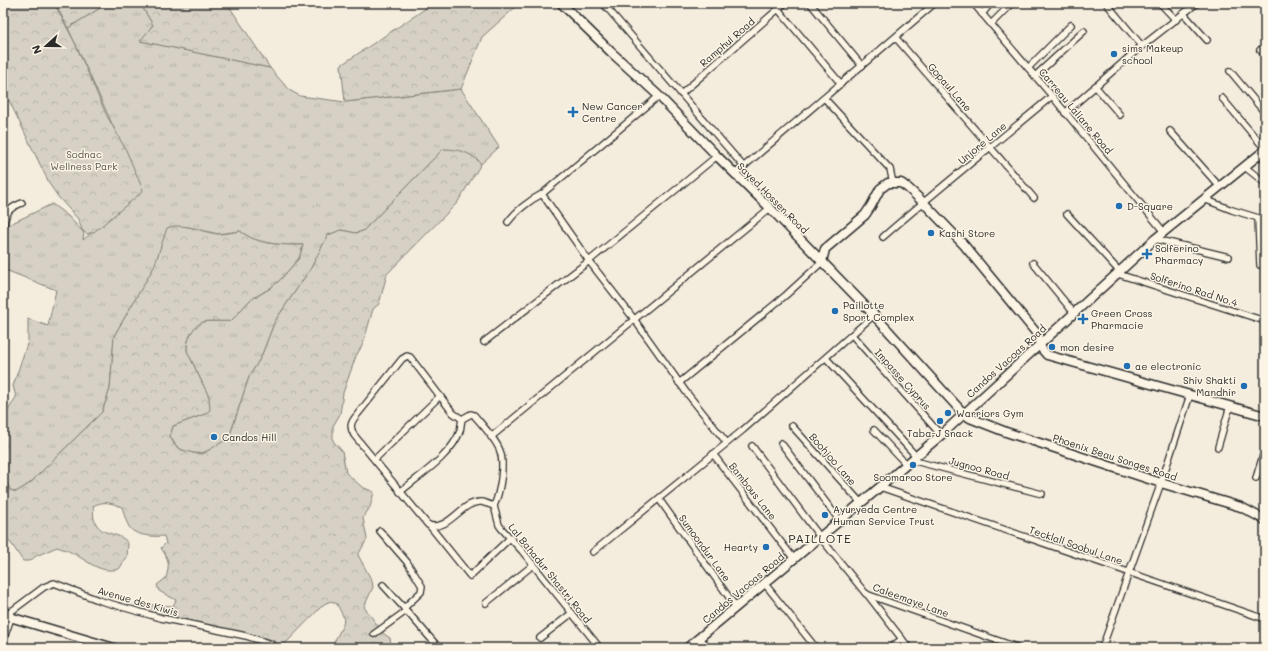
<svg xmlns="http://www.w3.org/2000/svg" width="1268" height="651" viewBox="0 0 1268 651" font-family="Mali,sans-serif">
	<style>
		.grass { fill: url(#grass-tufts); stroke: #807e78 }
		.forest { fill: url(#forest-crowns); stroke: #807e78 }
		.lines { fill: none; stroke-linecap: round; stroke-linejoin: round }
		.street-casing { stroke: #2b2b2b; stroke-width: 8 }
		.secondary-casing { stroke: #2b2b2b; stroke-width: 11 }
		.street { stroke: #fcf5e5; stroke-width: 5.5 }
		.secondary { stroke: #fcf5e5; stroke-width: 8 }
		.poi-dot { fill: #1f6fb2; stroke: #fcf5e5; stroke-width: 1.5 }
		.labels { text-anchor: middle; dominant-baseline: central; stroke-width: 3; stroke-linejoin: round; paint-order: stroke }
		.street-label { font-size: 10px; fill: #2b2b2b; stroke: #fcf5e5 }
		.poi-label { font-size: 10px; fill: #2b2b2b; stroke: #fcf5e5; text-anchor: start }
		.park-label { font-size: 10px; fill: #565451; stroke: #fcf5e5 }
		.quarter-label { font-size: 12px; letter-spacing: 1px; fill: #2b2b2b; stroke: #fcf5e5 }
	</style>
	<defs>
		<pattern id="grass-tufts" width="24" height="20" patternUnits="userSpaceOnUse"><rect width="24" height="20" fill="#d6d1c4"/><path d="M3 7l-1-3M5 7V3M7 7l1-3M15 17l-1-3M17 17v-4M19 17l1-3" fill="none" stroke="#b8b4a9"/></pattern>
		<pattern id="forest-crowns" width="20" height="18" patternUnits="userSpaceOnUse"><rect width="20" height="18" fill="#d6d1c4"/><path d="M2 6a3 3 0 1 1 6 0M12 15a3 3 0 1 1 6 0" fill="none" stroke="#b8b4a9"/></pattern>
	</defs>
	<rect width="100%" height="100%" fill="#f4edde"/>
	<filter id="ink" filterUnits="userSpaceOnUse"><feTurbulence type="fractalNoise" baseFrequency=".025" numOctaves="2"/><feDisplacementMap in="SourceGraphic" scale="8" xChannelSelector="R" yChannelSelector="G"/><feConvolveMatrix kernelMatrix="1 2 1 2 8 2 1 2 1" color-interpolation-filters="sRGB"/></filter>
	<g filter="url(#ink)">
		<path class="grass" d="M108,3H140L153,25L141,41L270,68L289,90L300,96L345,102L461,89L499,147L481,164L477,159L443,149L363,231L356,233L341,230L328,235L311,268L275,321L261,357L249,377L229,438C215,446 205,457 188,452C178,449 175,445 170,436L173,426L205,414L209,397L187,351C186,341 192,326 203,322C209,320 224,322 231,321L250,300L269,289L280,280L299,258L303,245C281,245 258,245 240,231L218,234L189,227L168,228L154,267L114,336L110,389L102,412L29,484L16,492L10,490L7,483L3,466V419L16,397L13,386L28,341V319L48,326L56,290L3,269V238L6,226L52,204L68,216L84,233L83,240L142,189L68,28Z"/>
		<g class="forest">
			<path d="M3,3H54L74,41L106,114L126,150L143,190L142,192L94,232L87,234L82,230L78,219L59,198L50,185L3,88Z"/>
			<path d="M55,3H108L68,28Z"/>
			<path d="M140,3H227L270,68L140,41L153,25Z"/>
			<path d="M434,3H520L482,37L461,89L345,102L341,65Z"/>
			<path d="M443,149C457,149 472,152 481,164L457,203L387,274L379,304L373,309L363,344L356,356L343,393L340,414L333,426V441L342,451L346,473L362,487L374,492L370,507L363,518L367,539L358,555L372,581L373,587L364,607L384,634L390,638L391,645L393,648H331L343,625L344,618L337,604L331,601L324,604L281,648L273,640L135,608V604L173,606L176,600L159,591L157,585L166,578C170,563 169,560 161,548L166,543L164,536C156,537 135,536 130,528C126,523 124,513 122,507C111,503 104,500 93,506C94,510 93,515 94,519C100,538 118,530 128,543L127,557L119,569C99,574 89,561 72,553C68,550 62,549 57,547L36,556L30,561H23L11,543L3,538V466L7,483L10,490L16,492L29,484L102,412L110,389L114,336L154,267L167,228C185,222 200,232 218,234C225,234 233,232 240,231C258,245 281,245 303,245L299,258L280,280L269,289L250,300L231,321C224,322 209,320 203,322C192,326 186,341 187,351L209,397L210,410L205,414L173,426L170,436L175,446L182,450L197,454L204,453L229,438L249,377L261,357L275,321L311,268L328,235L341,230L356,233L363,231Z"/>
		</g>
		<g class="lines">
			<defs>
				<g id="street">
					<path d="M603,3L744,167"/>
					<path d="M810,3L862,66"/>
					<path d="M973,3L1052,96L1164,232"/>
					<path d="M1106,3L1142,46"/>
					<path d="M1160,3L1176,20"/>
					<path d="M606,7L611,3"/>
					<path d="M778,9L841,84"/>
					<path d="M982,14L991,3"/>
					<path d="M1184,14L1207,40"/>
					<path d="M991,24L1012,3"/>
					<path d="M896,38L1034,198"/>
					<path d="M1260,50L1265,55"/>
					<path d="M1028,68L1071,25"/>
					<path d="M1230,71L1265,113"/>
					<path d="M1035,76L1084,31"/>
					<path d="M1095,86L1120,115"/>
					<path d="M681,94L785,3"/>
					<path d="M1222,98L1265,149"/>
					<path d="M825,99L890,169L893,183"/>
					<path d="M1065,113L1137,50L1197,3"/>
					<path d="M1170,131L1220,187"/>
					<path d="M1245,167L1265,183"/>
					<path d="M735,174L935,3"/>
					<path d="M542,194L589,261L634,319L686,392L727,443"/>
					<path d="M1204,199L1232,210L1265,220"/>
					<path d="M1067,214L1120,272"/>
					<path d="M1258,218L1260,265"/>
					<path d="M508,222C516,211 530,200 542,194L659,96"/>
					<path d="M3,231C5,215 6,209 22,203"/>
					<path d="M883,237C938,189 996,143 1052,96"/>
					<path d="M1155,239L1229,257"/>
					<path d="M1033,263L1074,313"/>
					<path d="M1118,274L1265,321"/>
					<path d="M852,335L941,435"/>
					<path d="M484,342L589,261L717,156"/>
					<path d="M826,358L916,456"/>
					<path d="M679,383L786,295L822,262"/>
					<path d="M462,419L453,413L410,357L407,356L402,359L357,415C351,422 349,426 354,435L428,525C450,532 461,500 482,502C486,503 490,505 494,506"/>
					<path d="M792,426L861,503"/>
					<path d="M874,430L906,464"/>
					<path d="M491,437L770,208"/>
					<path d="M781,443L840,521"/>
					<path d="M752,446L820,537L866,594L1019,648"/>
					<path d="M1218,447L1230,406"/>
					<path d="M713,454L794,559"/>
					<path d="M375,459L440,396"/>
					<path d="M911,460L1042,494"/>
					<path d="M1256,478L1265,449"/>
					<path d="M880,487L1265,619"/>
					<path d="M400,492C419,476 452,455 460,431C461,427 461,423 462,419L471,414L474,415C482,425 496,439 500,451C505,465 500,492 494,506"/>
					<path d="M659,499L736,607"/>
					<path d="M494,506L499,525L502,529L522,551L600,648"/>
					<path d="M429,525L470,576L510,538"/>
					<path d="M380,531L407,562L422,586L421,592L404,608L439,648"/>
					<path d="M593,552L743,430L874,315"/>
					<path d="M765,584L816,648"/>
					<path d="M383,585L404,608"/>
					<path d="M867,594L909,648"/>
					<path d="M486,603L533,565"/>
					<path d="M5,616L44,587L54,583L101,601L161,618L246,636L271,644L275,648"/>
					<path d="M374,634L406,611"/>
					<path d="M540,638L572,613"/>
					<path d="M700,638L708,648"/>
					<path d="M3,641L11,618"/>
					<path d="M890,648L902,639"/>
					<path d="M1102,648L1161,483L1190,395"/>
				</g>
				<g id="secondary">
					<path d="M561,3L611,52L659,96L717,156L770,208L874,315L963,413L970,418L1006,432L1161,483L1241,507L1265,520"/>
					<path d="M822,262L825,249L865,215L871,206L880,189L888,183H901L908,188L923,202L964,245L1038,335L1041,348L1047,355L1265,416"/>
					<path d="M3,615L114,648"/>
					<path d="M687,648L880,487L941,435L1155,239L1265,150"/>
				</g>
			</defs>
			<use href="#street" class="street-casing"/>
			<use href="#secondary" class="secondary-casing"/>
			<use href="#street" class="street"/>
			<use href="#secondary" class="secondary"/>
		</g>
	</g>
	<g class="poi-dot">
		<circle cx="1114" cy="54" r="4"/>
		<path d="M571 106h4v4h4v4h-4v4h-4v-4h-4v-4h4z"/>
		<circle cx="1119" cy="206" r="4"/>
		<circle cx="931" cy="233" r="4"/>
		<path d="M1145 248h4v4h4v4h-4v4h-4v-4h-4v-4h4z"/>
		<circle cx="835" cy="311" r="4"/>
		<path d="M1081 313h4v4h4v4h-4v4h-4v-4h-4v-4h4z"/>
		<circle cx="1052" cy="347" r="4"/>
		<circle cx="1127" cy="366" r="4"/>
		<circle cx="1244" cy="386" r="4"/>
		<circle cx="948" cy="413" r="4"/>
		<circle cx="940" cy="421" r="4"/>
		<circle cx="214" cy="437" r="4"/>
		<circle cx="913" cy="465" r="4"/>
		<circle cx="825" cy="515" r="4"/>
		<circle cx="766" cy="547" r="4"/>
	</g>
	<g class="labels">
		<g class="street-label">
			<text transform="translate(727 42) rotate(-41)">Ramphul Road</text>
			<text transform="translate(950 87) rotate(49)">Gopaul Lane</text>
			<text transform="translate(1076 111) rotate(50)">Carreau Laliane Road</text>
			<text transform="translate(982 143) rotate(-40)">Unjore Lane</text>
			<text transform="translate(773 198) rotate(45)">Sayed Hossen Road</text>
			<text transform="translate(1194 289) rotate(18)">Solferino Rad No.4</text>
			<text transform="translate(1006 361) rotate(-42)">Candos Vacoas Road</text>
			<text transform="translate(903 379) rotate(48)">Impasse Cyprus</text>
			<text transform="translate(1115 457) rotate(18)">Phoenix Beau Songes Road</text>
			<text transform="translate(833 459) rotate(49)">Boohjoo Lane</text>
			<text transform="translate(979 468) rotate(15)">Jugnoo Road</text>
			<text transform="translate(753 491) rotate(52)">Bambous Lane</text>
			<text transform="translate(1076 545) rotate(19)">Tecklall Soobul Lane</text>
			<text transform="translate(705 548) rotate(54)">Sumoondur Lane</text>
			<text transform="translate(550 573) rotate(51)">Lal Bahadur Shastri Road</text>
			<text transform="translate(743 588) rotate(-40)">Candos Vacoas Road</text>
			<text transform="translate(911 600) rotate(20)">Caleemaye Lane</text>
			<text transform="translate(138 601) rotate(16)">Avenue des Kiwis</text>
		</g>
		<g class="poi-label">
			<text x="1122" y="48">sims Makeup<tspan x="1122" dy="12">school</tspan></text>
			<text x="582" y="106">New Cancer<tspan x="582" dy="12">Centre</tspan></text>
			<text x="1127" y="206">D-Square</text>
			<text x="939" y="233">Kashi Store</text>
			<text x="1155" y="248">Solferino<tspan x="1155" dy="12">Pharmacy</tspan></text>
			<text x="843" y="305">Paillotte<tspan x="843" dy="12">Sport Complex</tspan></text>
			<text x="1091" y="313">Green Cross<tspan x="1091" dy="12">Pharmacie</tspan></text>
			<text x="1060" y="347">mon desire</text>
			<text x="1135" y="366">ae electronic</text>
			<text x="1236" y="380" text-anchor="end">Shiv Shakti<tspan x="1236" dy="12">Mandhir</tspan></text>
			<text x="956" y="413">Warriors Gym</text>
			<text x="940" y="433" text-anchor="middle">Taba-J Snack</text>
			<text x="222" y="437">Candos Hill</text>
			<text x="913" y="477" text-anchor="middle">Soomaroo Store</text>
			<text x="833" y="509">Ayuryeda Centre<tspan x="833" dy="12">Human Service Trust</tspan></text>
			<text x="758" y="547" text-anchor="end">Hearty</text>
		</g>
		<g class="park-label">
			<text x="84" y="154">Sodnac<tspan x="84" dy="12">Wellness Park</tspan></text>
		</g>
		<g class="quarter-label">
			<text x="820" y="538">PAILLOTE</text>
		</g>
	</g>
	<rect width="1268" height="651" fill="none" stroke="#fcf5e5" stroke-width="16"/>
	<rect x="8" y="8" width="1252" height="635" fill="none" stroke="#2b2b2b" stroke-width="1.5" filter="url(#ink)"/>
	<g transform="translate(46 46) rotate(249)" stroke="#fcf5e5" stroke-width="3" paint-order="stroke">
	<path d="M0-3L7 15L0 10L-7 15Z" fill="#2b2b2b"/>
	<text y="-6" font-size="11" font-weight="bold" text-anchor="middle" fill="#2b2b2b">N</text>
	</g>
</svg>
